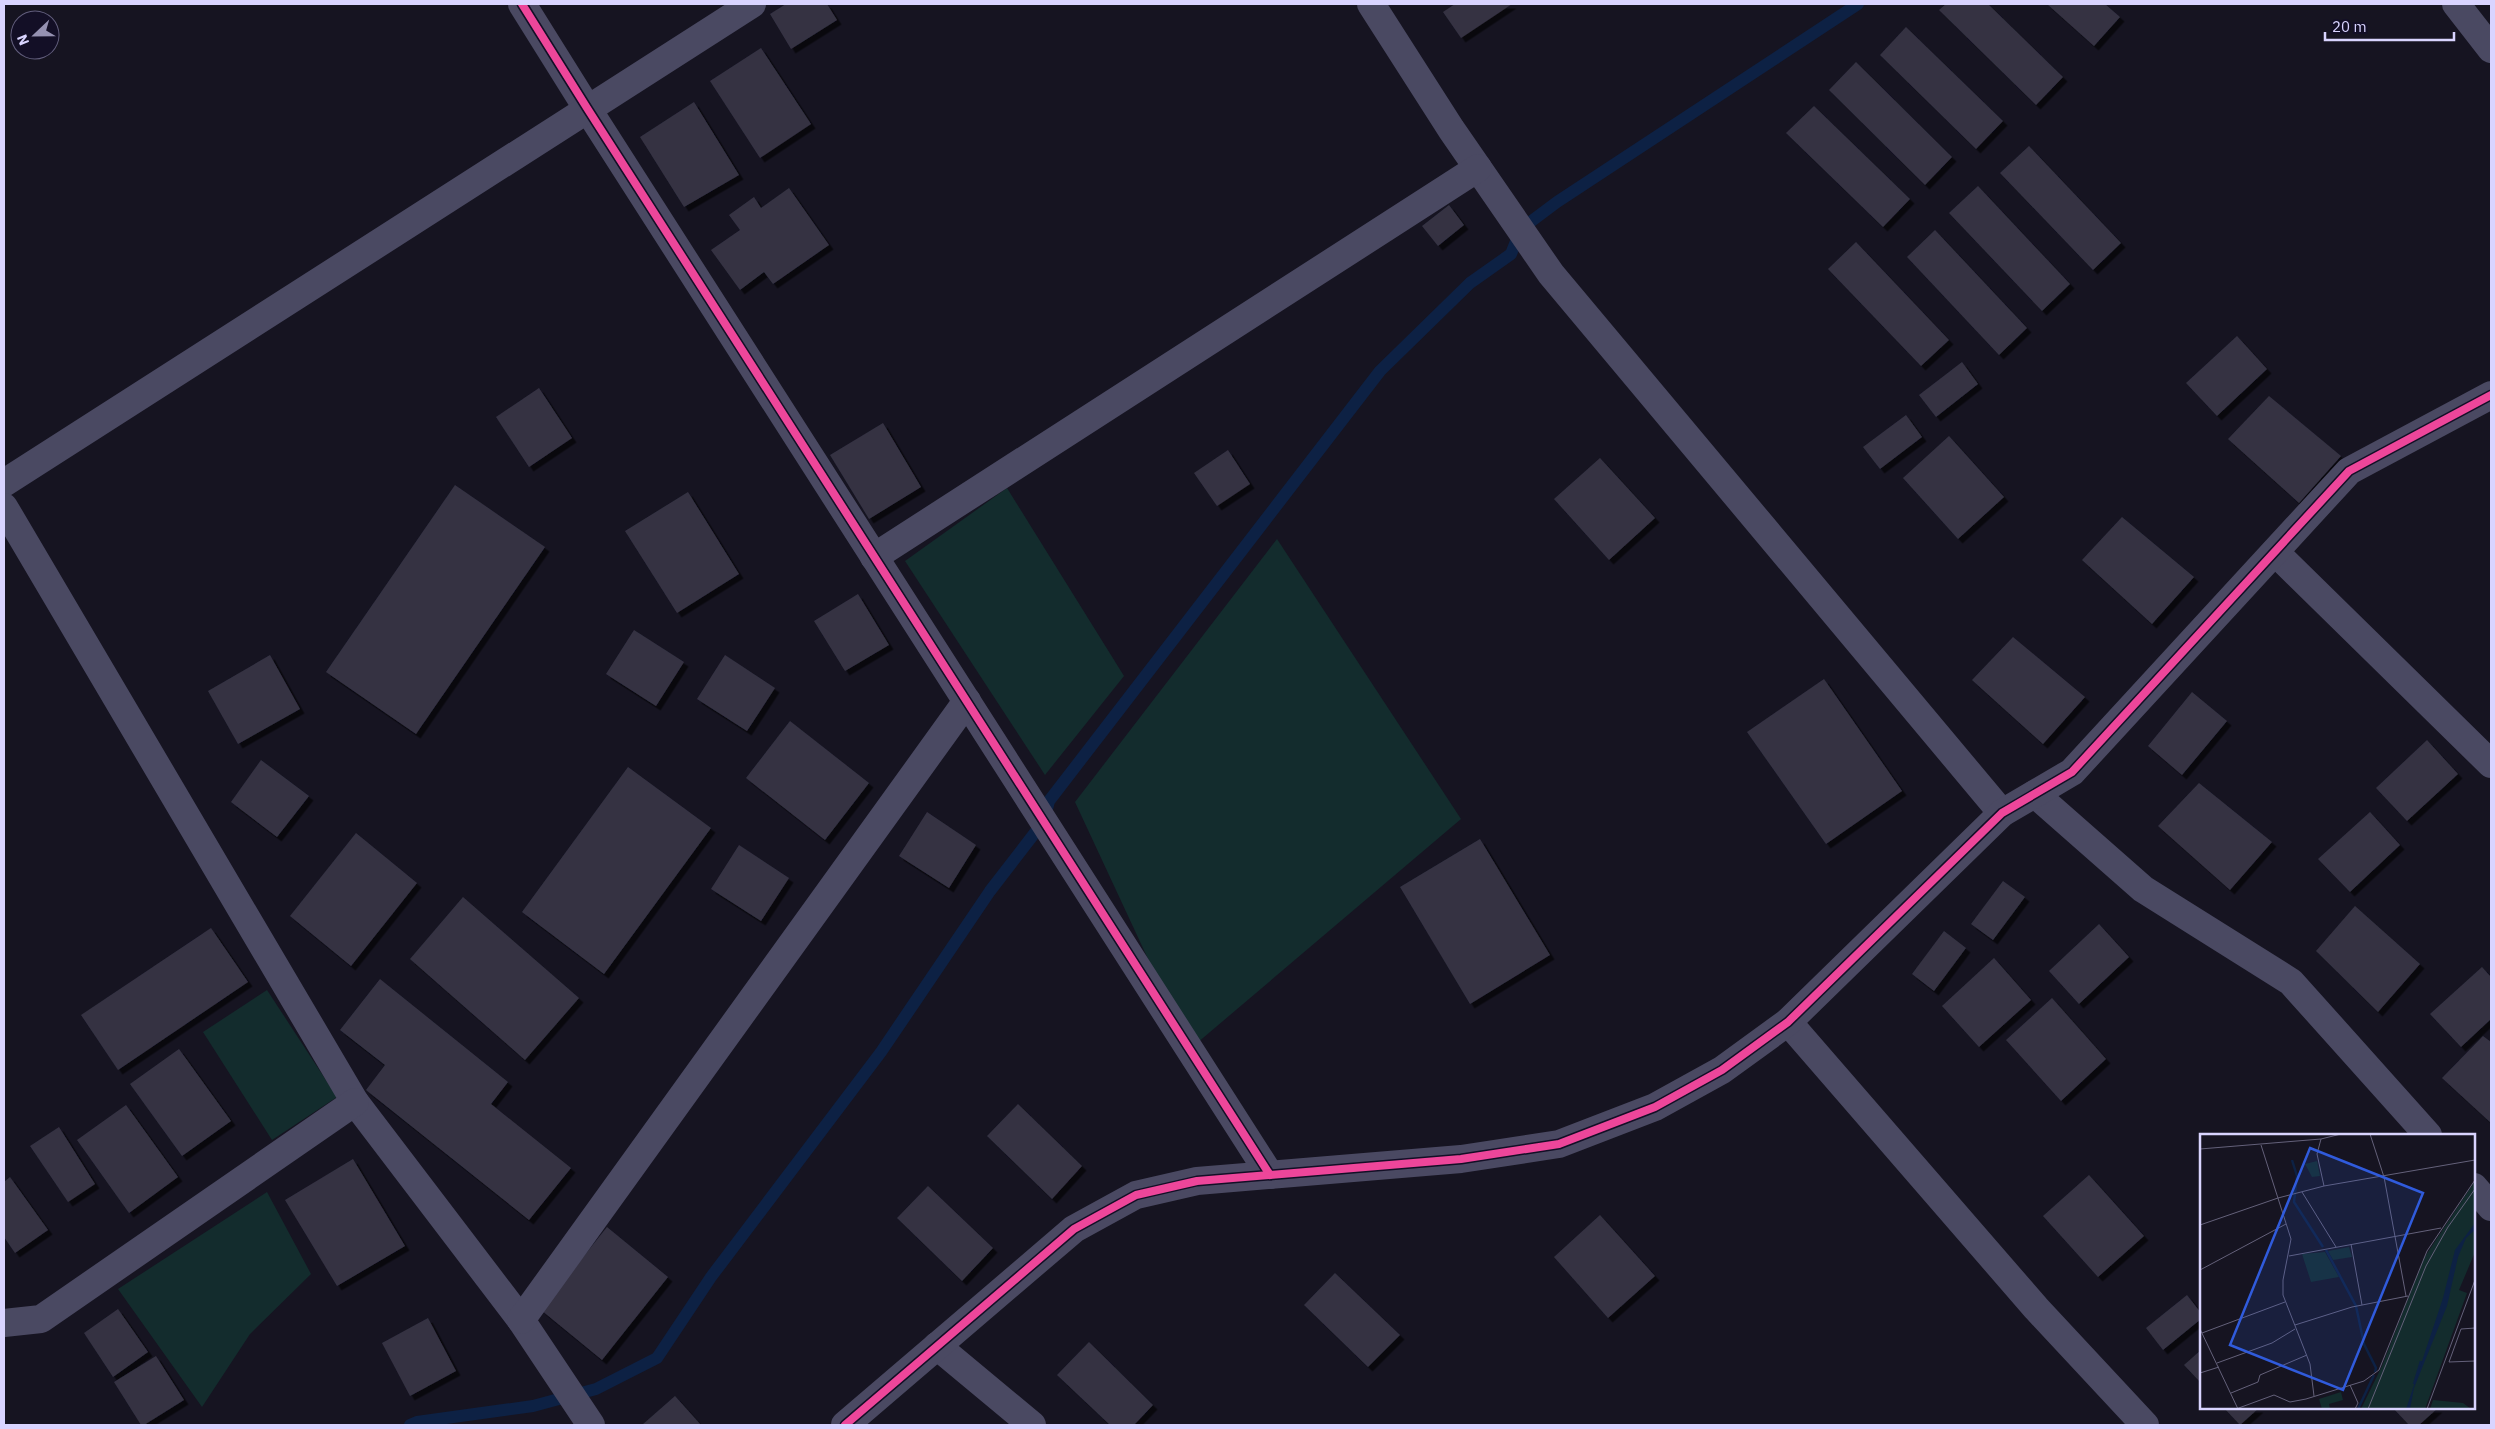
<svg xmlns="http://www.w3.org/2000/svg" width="2495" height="1429" viewBox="0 0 2495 1429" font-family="'IBM Plex Sans',sans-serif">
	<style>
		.green { fill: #132c2d }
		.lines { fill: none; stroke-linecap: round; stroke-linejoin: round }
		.stream { stroke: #0d2144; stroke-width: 12 }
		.building { fill: #343243; filter: url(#shadow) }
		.minor { stroke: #4a4962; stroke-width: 28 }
		.cycleway-casing { stroke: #130f26; stroke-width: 11 }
		.cycleway { stroke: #ed469a; stroke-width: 8 }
		.inset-river { fill: none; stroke: #0d2144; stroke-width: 2.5 }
		.inset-road { fill: none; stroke: #64617a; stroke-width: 1 }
		.view { fill: #305bdc; fill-opacity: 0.15; stroke: #305bdc; stroke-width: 2.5 }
		.inset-edge { fill: none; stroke: #d9d4ff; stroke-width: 2.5 }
	</style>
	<defs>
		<filter id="shadow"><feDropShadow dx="4.5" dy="4.5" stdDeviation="0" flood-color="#0009"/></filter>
	</defs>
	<rect width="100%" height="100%" fill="#161421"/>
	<g class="green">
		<path d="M1007,488L1124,676L1045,775L905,561Z"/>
		<path d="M1277,539L1461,819L1190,1049L1075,802Z"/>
		<path d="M267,990L337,1097L272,1140L203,1032Z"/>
		<path d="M267,1192L311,1274L250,1334L202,1407L118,1289Z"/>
	</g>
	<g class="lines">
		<path class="stream" d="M410,1425L417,1422L533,1406L596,1389L657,1358L711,1277L881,1052L990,891L1044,821L1049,801L1380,371L1470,283L1511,254L1521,229L1557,202L1858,4"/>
	</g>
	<g class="building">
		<path d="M786,4H827L837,20L791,49L770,14Z"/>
		<path d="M1455,4H1512L1461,38L1443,12Z"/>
		<path d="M1946,4H1988L2063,77L2036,105L1939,10Z"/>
		<path d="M2047,4H2105L2120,17L2094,46Z"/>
		<path d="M1906,27L2003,121L1976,149L1880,55Z"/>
		<path d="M761,48L811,124L760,158L710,81Z"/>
		<path d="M1856,62L1952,157L1925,185L1829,90Z"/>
		<path d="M694,102L739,175L684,207L640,137Z"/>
		<path d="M1814,106L1910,199L1883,227L1786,133Z"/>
		<path d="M2029,146L2121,243L2093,270L2000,173Z"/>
		<path d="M1978,186L2070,284L2042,311L1949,213Z"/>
		<path d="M789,188L829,245L773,284L764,272L740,290L711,250L740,230L729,215L754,197L761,208Z"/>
		<path d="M1449,205L1464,225L1438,246L1422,226Z"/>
		<path d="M1935,230L2027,328L1999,355L1907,257Z"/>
		<path d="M1856,242L1949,340L1921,366L1828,269Z"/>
		<path d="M2237,336L2267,369L2217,416L2186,383Z"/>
		<path d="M1962,362L1978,384L1936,417L1919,395Z"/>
		<path d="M539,388L572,438L529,467L496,417Z"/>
		<path d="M2269,396L2341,456L2299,503L2228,439Z"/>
		<path d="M1906,415L1922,437L1880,469L1863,447Z"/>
		<path d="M883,423L921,487L869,519L830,455Z"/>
		<path d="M1949,436L2004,497L1958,539L1903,478Z"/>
		<path d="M1228,450L1250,484L1217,506L1194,473Z"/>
		<path d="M1600,458L1655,518L1609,560L1554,499Z"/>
		<path d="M455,485L545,547L416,734L326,672Z"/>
		<path d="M688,492L739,574L677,613L625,531Z"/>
		<path d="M2122,517L2194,577L2152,624L2082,560Z"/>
		<path d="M858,594L889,645L845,671L814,621Z"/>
		<path d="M634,630L684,662L656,706L606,674Z"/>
		<path d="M2013,637L2085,697L2043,744L1972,680Z"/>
		<path d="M270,655L300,709L238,744L208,691Z"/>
		<path d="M725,655L775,688L747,731L697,699Z"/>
		<path d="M1824,679L1902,791L1826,844L1747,732Z"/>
		<path d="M2192,692L2227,721L2182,775L2148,746Z"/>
		<path d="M790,721L869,783L825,840L746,778Z"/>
		<path d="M2427,740L2458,774L2407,821L2376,788Z"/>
		<path d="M261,760L309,796L277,837L231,802Z"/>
		<path d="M628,767L711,828L604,974L522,912Z"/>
		<path d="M2199,783L2272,842L2230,890L2158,826Z"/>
		<path d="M927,812L976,845L949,888L899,856Z"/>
		<path d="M2370,812L2400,845L2350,892L2318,859Z"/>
		<path d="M356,833L417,883L351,966L290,916Z"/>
		<path d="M1480,839L1550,955L1470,1004L1400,887Z"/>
		<path d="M739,845L789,878L761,921L711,889Z"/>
		<path d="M2003,881L2025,897L1993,940L1971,924Z"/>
		<path d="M463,897L579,998L525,1060L410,959Z"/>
		<path d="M2355,906L2420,964L2378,1012L2316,951Z"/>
		<path d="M2099,924L2129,957L2079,1004L2049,971Z"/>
		<path d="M211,928L248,982L118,1070L81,1015Z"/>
		<path d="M1944,931L1966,948L1934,991L1912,974Z"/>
		<path d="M1994,958L2031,1000L1979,1047L1942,1006Z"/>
		<path d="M2482,967L2491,977V1019L2461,1047L2430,1014Z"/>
		<path d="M380,979L508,1082L491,1104L571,1168L529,1220L366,1090L385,1065L340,1030Z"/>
		<path d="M2052,998L2106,1059L2061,1101L2006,1040Z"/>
		<path d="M2483,1036L2491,1042V1123L2442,1078Z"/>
		<path d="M179,1049L231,1121L182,1156L130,1084Z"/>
		<path d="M1018,1104L1082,1166L1052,1199L987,1136Z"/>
		<path d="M126,1105L178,1177L129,1213L77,1140Z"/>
		<path d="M59,1127L95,1184L68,1202L30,1146Z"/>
		<path d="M353,1159L405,1246L337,1286L285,1200Z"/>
		<path d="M2089,1175L2144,1236L2098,1277L2043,1216Z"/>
		<path d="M10,1177L48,1230L15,1253L4,1237V1182Z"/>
		<path d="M928,1186L993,1248L962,1281L897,1218Z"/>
		<path d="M1600,1215L1655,1276L1608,1318L1554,1257Z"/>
		<path d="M607,1227L668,1277L602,1360L541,1310Z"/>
		<path d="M1335,1273L1400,1335L1368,1367L1304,1305Z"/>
		<path d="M2187,1295L2201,1313V1319L2163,1350L2146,1328Z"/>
		<path d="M118,1309L148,1352L113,1377L84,1333Z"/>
		<path d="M428,1318L456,1371L410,1396L382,1343Z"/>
		<path d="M1089,1342L1153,1405L1134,1425H1110L1057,1375Z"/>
		<path d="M2201,1350V1383L2184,1365Z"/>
		<path d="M156,1356L184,1400L144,1425H141L114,1382Z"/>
		<path d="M675,1396L701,1425H642Z"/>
		<path d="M2224,1408H2259L2240,1425Z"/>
		<path d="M2393,1408H2438L2419,1425H2409Z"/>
	</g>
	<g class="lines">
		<g class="minor">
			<path d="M522,4L587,108L1270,1175"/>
			<path d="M1371,4L1451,129L1551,274L2002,813"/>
			<path d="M2456,4L2491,49"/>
			<path d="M4,483L752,4"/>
			<path d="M4,507L355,1102L521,1320L591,1425"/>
			<path d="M2275,552L2491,764"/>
			<path d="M874,557L1478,168"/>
			<path d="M2035,794L2143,889L2291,982L2428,1135"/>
			<path d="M1788,1022L2036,1308L2145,1425"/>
			<path d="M2474,1187L2491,1207"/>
			<path d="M521,1320L967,701"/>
			<path d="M4,1323L41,1319L355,1102"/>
			<path d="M937,1346L1032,1425"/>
			<path d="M845,1425L1074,1229L1136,1195L1197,1181L1461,1159L1559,1144L1655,1107L1722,1070L1788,1022L2002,813L2072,772L2349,471L2491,395"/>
		</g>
		<defs>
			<g id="cycleway">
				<path d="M522,4L587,108L1270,1175"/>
				<path d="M845,1425L1074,1229L1136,1195L1197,1181L1461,1159L1559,1144L1655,1107L1722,1070L1788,1022L2002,813L2072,772L2349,471L2491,395"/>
			</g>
		</defs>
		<use href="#cycleway" class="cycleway-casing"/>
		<use href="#cycleway" class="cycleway"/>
	</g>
	<g transform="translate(2200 1134)">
		<rect width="275" height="275" fill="#161421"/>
		<path d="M117,27L120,42L112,43L105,30ZM275,47V118L259,156L267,159L225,275H161L182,232L224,124ZM149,113L152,123L133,126L128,117ZM125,118L139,143L111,148L102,120ZM141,258L143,266L129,270L130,275H122L119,265ZM233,266L263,269L271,275H230Z" fill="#132c2d"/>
		<path d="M275,89V96L266,104L258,123L247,172L214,254L210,275H206L243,164L255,116Z" fill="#0d2144"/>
		<path class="inset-river" d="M92,26L97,42L94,68L123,113M126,116L156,172L164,210L176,234L175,238M214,250L221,227M158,275L174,241"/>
		<path class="inset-road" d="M170,0L184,43L206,162M121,5L117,20L124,52M61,11L91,105L83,146V161L110,230L114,262M0,15L121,5L141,0M102,58L136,113M0,91L78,64L124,52L275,26M151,110L162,171M89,122L241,94M0,136L86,90M95,191L152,173L208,162M275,194L261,195L249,228L275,227M0,195L38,275M2,199L85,168M17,229L72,209L95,195M0,239L19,233M150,251L158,269L155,275M31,259L58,248L60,241L107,221M36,275L74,261L90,268L106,265L164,247L179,236L227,117L275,46M168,275L226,132L248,93L275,55M227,275L275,146"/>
		<path class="view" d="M110,14L223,59L143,256L30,211Z"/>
		<rect width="275" height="275" class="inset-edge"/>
	</g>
	<rect width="2495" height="1429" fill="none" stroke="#d9d4ff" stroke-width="10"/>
	<g transform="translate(35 35) rotate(248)"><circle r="24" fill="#130f26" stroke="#625e7d"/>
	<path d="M0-4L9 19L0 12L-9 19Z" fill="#9591b1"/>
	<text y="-8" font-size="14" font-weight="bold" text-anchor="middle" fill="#d9d4ff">N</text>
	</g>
	<path d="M2325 32v8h129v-8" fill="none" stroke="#d9d4ff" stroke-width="2.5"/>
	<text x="2332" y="32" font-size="15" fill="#d9d4ff" stroke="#130f26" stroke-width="4" paint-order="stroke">20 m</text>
</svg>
